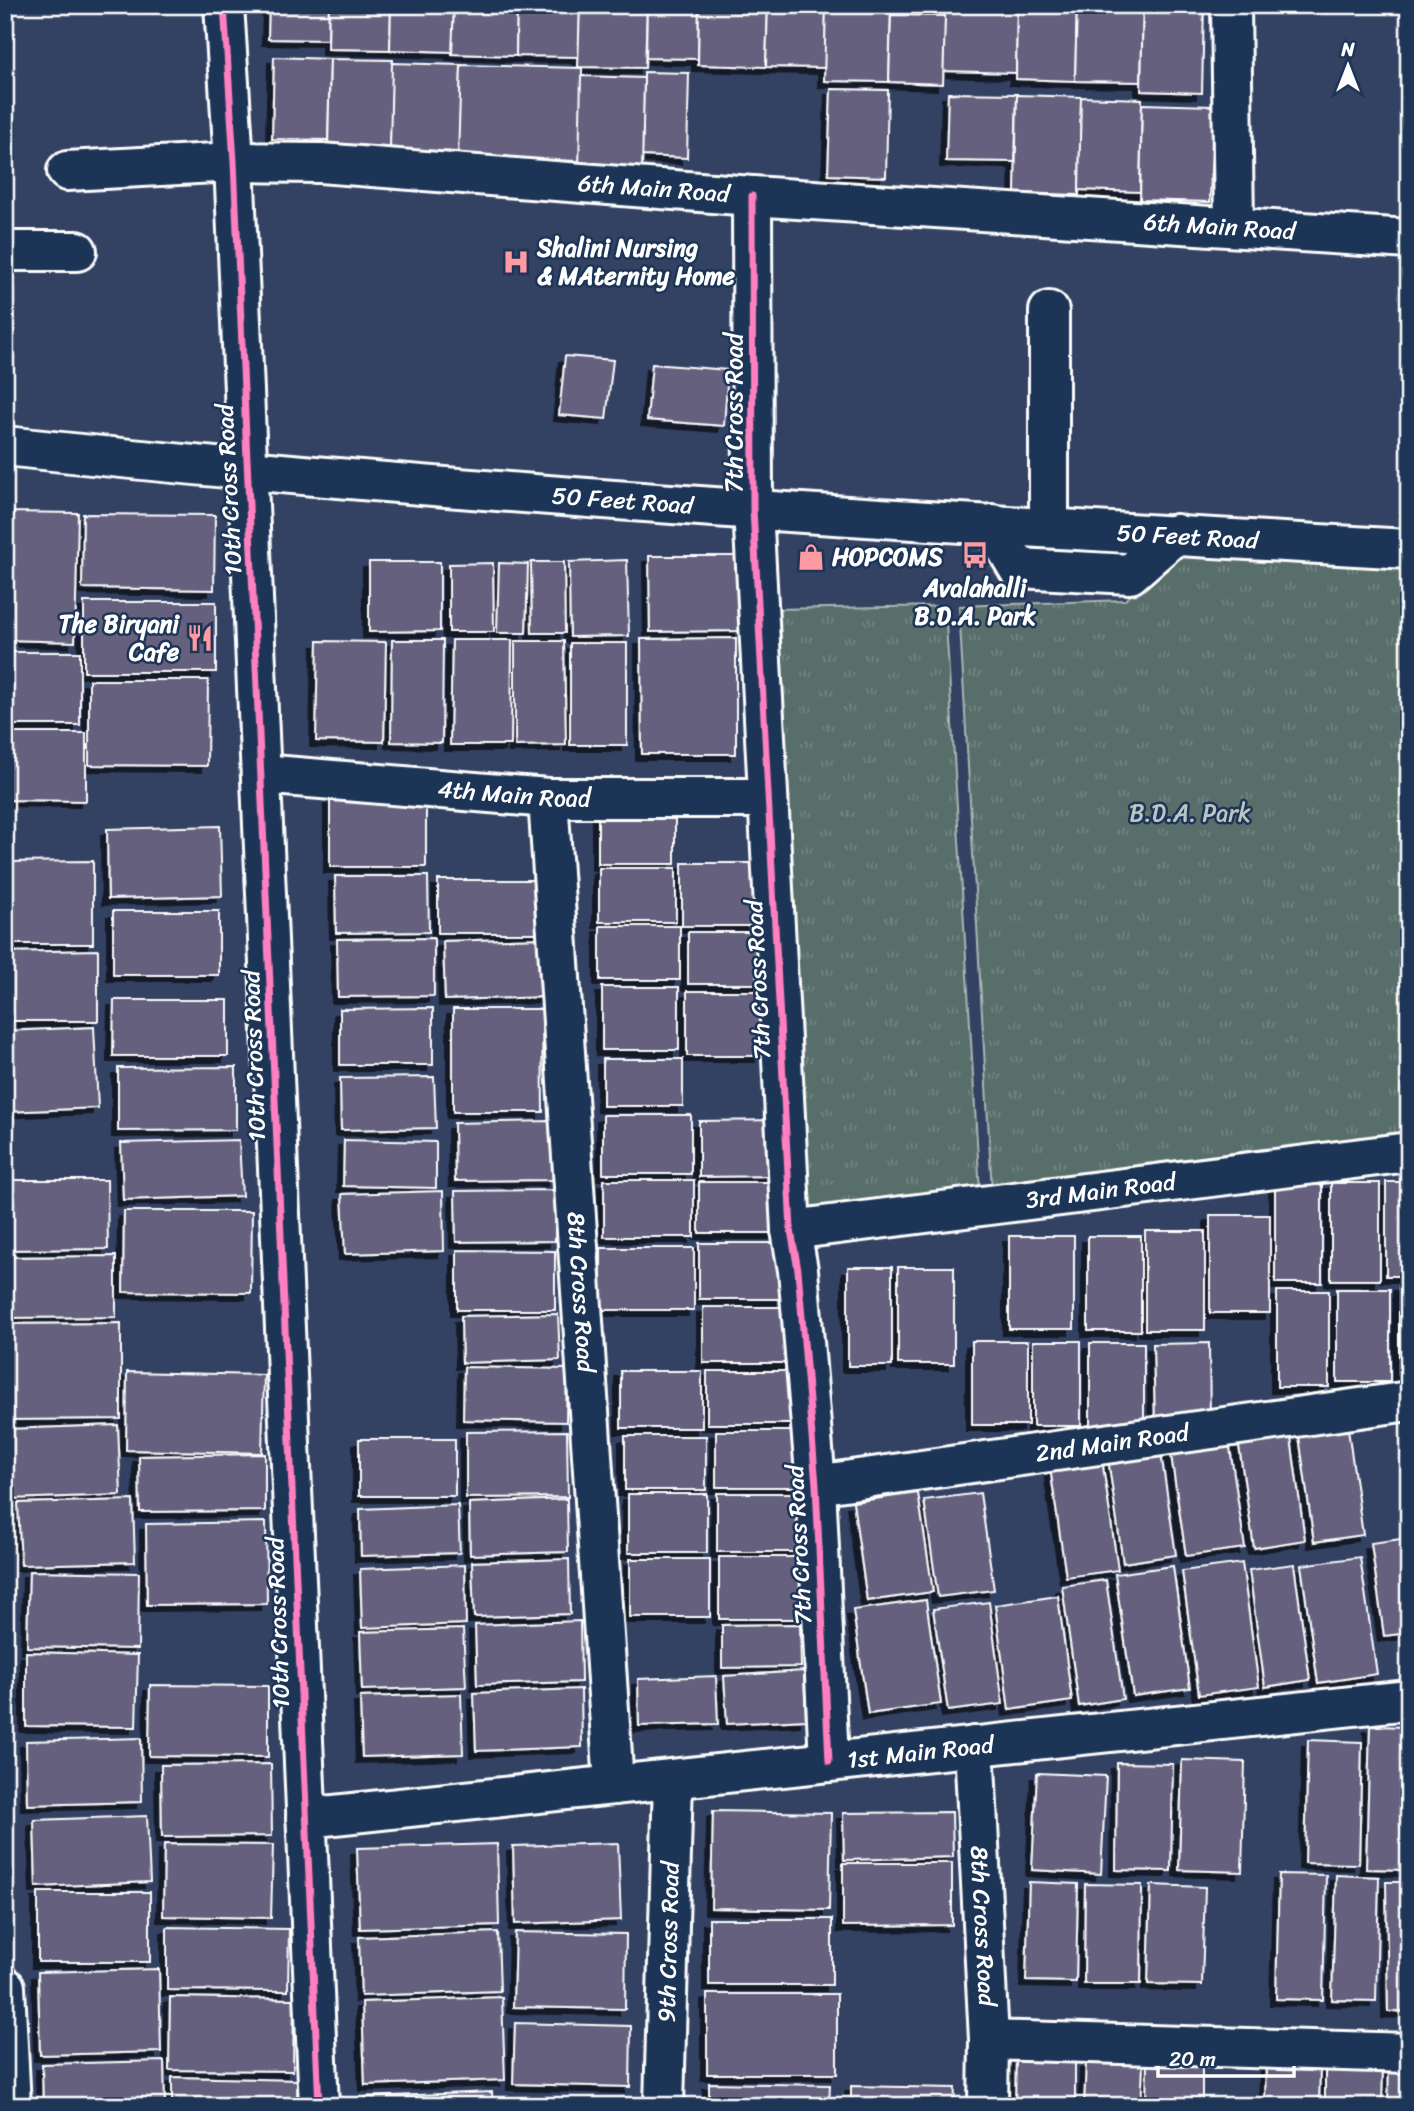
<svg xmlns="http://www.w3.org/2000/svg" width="1414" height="2111" viewBox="0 0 1414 2111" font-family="Sriracha,sans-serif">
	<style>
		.park { fill: url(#park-tufts); stroke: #acb6b4; stroke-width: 2 }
		.building { fill: #65617e; stroke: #fff; stroke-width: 2; filter: url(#shadow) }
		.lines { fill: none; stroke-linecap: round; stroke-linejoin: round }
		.minor-casing { stroke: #fff; stroke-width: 44 }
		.major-casing { stroke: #fff; stroke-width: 44 }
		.minor { stroke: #1d3557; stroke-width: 38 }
		.major { stroke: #1d3557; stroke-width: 38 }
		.cycleway-casing { stroke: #1d3557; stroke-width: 11 }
		.cycleway { stroke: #ff80c0; stroke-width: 7 }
		.labels { text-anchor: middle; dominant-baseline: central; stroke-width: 5; stroke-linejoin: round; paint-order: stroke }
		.street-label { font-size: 24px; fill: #fff; stroke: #1d3557 }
		.poi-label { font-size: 24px; font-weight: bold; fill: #fff; stroke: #1d3557; text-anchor: start }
		.park-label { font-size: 24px; fill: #bdc5c3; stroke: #1d3557 }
	</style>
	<defs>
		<pattern id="park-tufts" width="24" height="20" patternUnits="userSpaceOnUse" patternTransform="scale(1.75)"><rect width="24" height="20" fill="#596e6a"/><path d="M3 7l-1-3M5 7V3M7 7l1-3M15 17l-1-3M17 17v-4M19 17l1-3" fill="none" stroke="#728480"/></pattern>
		<filter id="shadow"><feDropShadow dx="-6" dy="6" stdDeviation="0" flood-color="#0009"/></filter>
	</defs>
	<rect width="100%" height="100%" fill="#334263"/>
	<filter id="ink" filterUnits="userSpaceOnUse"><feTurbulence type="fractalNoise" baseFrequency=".0143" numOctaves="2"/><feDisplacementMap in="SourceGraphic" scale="14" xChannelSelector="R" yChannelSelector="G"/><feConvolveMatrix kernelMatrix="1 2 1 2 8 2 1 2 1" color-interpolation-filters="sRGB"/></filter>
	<g filter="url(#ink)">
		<g class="park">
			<path d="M1186,551L1409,565V1144L992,1192L959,606L1125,600Z"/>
			<path d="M945,606L980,1192L805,1215L772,609Z"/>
		</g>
		<g class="building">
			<path d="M269,5H329L328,40L268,39Z"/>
			<path d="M329,5H391L390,50L328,49Z"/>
			<path d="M391,5H454L453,52L390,50Z"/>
			<path d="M454,5H517L516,56L452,54Z"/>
			<path d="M517,5H580L579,57L516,56Z"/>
			<path d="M580,5H647L645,68L578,67Z"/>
			<path d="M647,5H699L698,59L646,58Z"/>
			<path d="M699,5H768L766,67L698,65Z"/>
			<path d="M768,5H826L825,68L766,67Z"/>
			<path d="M826,5H891L889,82L824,81Z"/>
			<path d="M945,5H1017L1016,73L943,71Z"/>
			<path d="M1017,5H1077L1075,81L1016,79Z"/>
			<path d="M1077,5H1143L1141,82L1075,81Z"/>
			<path d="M1143,5L1204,6L1202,93L1141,91Z"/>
			<path d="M891,15L945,16L943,84L889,82Z"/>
			<path d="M274,57L330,59L328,140L272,139Z"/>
			<path d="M330,59L393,60L390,150L328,149Z"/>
			<path d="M392,63L461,65L459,152L390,150Z"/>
			<path d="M461,65L582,68L580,161L458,158Z"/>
			<path d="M644,72L689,73L687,158L642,156Z"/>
			<path d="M581,76L644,78L642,171L579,170Z"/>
			<path d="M831,89L888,90L886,177L828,175Z"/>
			<path d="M948,93L1017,94L1015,162L946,161Z"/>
			<path d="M1017,95L1081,97L1079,195L1015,193Z"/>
			<path d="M1081,97L1142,99L1140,192L1079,190Z"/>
			<path d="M1142,104L1213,106L1210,202L1140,200Z"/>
			<path d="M565,356L613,360L606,419L559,415Z"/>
			<path d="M652,364L728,370L724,426L647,420Z"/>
			<path d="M5,512L78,513L75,642L5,640Z"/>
			<path d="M83,514L215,515L214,590L82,588Z"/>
			<path d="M649,556H739L740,631L650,632Z"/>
			<path d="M627,560L629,636L570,637L569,562Z"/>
			<path d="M369,562H440V631L369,632Z"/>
			<path d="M531,562H564L565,633H532Z"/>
			<path d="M493,563L494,632H449V564Z"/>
			<path d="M499,563L528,564L526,633H497Z"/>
			<rect x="84" y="602" width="132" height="70"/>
			<path d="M736,638V754H642L641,639Z"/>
			<path d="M392,640H443L442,743L391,742Z"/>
			<path d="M452,640H512L511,745H450Z"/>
			<path d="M318,641L386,642L384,742L316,741Z"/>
			<path d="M515,641H564L566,745L515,746Z"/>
			<rect x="570" y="643" width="57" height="102"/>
			<rect x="5" y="652" width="75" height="73"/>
			<path d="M89,680H208L207,766L89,765Z"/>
			<path d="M5,733H86V801L5,800Z"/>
			<path d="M426,798V867H330V799Z"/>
			<rect x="598" y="810" width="77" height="54"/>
			<path d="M220,826L222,896L108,899L107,829Z"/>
			<path d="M93,861V944H5V862Z"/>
			<rect x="682" y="863" width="79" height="63"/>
			<rect x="599" y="868" width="77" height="54"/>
			<path d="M335,876H428L429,932L336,933Z"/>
			<rect x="438" y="880" width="102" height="53"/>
			<rect x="113" y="911" width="106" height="64"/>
			<rect x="600" y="926" width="80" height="54"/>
			<rect x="688" y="932" width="74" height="52"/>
			<path d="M434,938V996L338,997L337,939Z"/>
			<path d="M546,938L547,997L445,1000L443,941Z"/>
			<path d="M98,950V1021H5V952Z"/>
			<rect x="602" y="987" width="77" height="63"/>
			<rect x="687" y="991" width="74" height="65"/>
			<path d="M114,1000H228V1056H113Z"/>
			<path d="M433,1008V1065H340V1009Z"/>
			<path d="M453,1009H542L543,1112H453Z"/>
			<path d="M94,1027L98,1108L5,1112V1031Z"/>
			<rect x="603" y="1059" width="80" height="47"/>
			<path d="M236,1067V1130L118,1131V1068Z"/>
			<path d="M434,1077L436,1128L341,1130L340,1078Z"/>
			<rect x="603" y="1115" width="88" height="59"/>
			<path d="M782,1120L783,1176L699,1177V1121Z"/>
			<path d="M552,1121L553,1180L455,1181L454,1123Z"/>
			<path d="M239,1140L242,1196L123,1200L121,1143Z"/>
			<path d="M344,1140L436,1142V1188L343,1186Z"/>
			<path d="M5,1180H107L108,1249L5,1250Z"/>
			<rect x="604" y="1180" width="90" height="57"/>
			<rect x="699" y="1182" width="83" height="51"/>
			<rect x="1386" y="1182" width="23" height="94"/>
			<rect x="1331" y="1183" width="49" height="97"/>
			<rect x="1275" y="1185" width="47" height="98"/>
			<path d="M555,1190V1241L456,1242L455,1191Z"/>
			<path d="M443,1191L444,1251L345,1254L342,1194Z"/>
			<path d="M124,1211H252L251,1293L123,1292Z"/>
			<rect x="1210" y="1215" width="60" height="98"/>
			<rect x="1145" y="1231" width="60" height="99"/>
			<rect x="1009" y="1236" width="65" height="93"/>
			<rect x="1088" y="1236" width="53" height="95"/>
			<rect x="699" y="1243" width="83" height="56"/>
			<rect x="601" y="1248" width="93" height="62"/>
			<path d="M457,1250L555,1251V1310H457Z"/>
			<path d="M116,1256V1317L5,1318V1257Z"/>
			<rect x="848" y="1267" width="44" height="99"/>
			<rect x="898" y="1267" width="56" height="97"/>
			<rect x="1399" y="1285" width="10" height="90"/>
			<rect x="1337" y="1289" width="53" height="93"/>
			<rect x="1277" y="1291" width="52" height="96"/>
			<rect x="703" y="1307" width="91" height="56"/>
			<path d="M558,1314L560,1360L462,1363L461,1316Z"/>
			<path d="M121,1323V1419L5,1420V1324Z"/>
			<rect x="972" y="1341" width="56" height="84"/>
			<rect x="1033" y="1341" width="48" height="85"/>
			<rect x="1090" y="1343" width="54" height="84"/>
			<path d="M1209,1343L1210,1420L1155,1421L1153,1344Z"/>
			<path d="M464,1367L567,1369L566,1422L463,1420Z"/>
			<rect x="621" y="1371" width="81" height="57"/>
			<rect x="707" y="1371" width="92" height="53"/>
			<path d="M127,1372L264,1375L262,1453L126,1450Z"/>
			<path d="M118,1425L121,1495L9,1499L6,1429Z"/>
			<path d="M1348,1429L1363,1535L1314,1542L1299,1436Z"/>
			<path d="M567,1431L568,1497L466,1498V1432Z"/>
			<rect x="716" y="1431" width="88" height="56"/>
			<path d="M1290,1431L1305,1540L1254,1548L1238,1439Z"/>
			<rect x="625" y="1436" width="81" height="54"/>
			<rect x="359" y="1439" width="96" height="57"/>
			<path d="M1229,1441L1245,1548L1186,1556L1170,1448Z"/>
			<path d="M1161,1453L1176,1555L1123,1563L1108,1459Z"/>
			<path d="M265,1454V1511L140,1512L139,1456Z"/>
			<path d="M1102,1459L1118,1570L1066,1577L1050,1467Z"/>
			<rect x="717" y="1493" width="80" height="59"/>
			<path d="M918,1493L933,1592L867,1601L853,1502Z"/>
			<path d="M980,1493L994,1590L938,1597L924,1500Z"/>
			<rect x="628" y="1494" width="79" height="59"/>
			<path d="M567,1499L568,1552L470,1555L469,1503Z"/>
			<path d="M133,1500L135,1562L21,1565L18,1503Z"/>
			<path d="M458,1505L460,1553L361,1556L360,1509Z"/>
			<path d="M266,1522L267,1604L147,1605L146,1524Z"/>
			<path d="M1409,1538V1633L1384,1636L1371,1543Z"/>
			<rect x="719" y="1557" width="82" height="62"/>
			<path d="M1360,1557L1377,1674L1318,1683L1301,1565Z"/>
			<path d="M569,1559L570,1614L474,1617L472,1562Z"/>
			<rect x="630" y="1559" width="80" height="58"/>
			<path d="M1242,1563L1259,1687L1199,1695L1182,1571Z"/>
			<path d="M1294,1564L1310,1680L1265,1687L1249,1570Z"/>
			<path d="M465,1565L466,1624L362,1628L360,1569Z"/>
			<path d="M1173,1566L1190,1688L1133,1696L1115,1574Z"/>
			<path d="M29,1571L139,1573L138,1649L27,1647Z"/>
			<path d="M1106,1580L1123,1699L1079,1706L1062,1586Z"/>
			<path d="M1058,1596L1072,1701L1009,1710L995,1605Z"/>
			<path d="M926,1600L941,1704L868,1714L853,1610Z"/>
			<path d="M989,1602L1003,1704L948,1711L933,1609Z"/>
			<path d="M580,1621L581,1682L477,1685L475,1625Z"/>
			<path d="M800,1624L801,1667L722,1668V1625Z"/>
			<path d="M463,1629L466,1687L362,1690L360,1632Z"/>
			<path d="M26,1652L138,1655L136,1727L26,1726Z"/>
			<path d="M804,1671L806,1720L727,1724L724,1676Z"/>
			<path d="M716,1676L718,1724L639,1726L638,1679Z"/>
			<path d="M150,1685L268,1686V1757L149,1756Z"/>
			<path d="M581,1689L582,1747L476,1751L474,1693Z"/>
			<path d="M461,1694L463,1754L362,1757L360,1697Z"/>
			<path d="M1370,1726L1409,1727V1870L1366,1869Z"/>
			<path d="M141,1738L142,1802L27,1805L26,1741Z"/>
			<path d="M1308,1740L1362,1742L1359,1864L1305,1863Z"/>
			<path d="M1182,1760L1245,1762L1242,1872L1179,1870Z"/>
			<path d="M1117,1763L1173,1764L1171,1871L1116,1870Z"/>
			<path d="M271,1764L272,1836L162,1837L161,1765Z"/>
			<path d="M1037,1773L1106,1776L1101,1874L1032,1870Z"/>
			<path d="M713,1811L831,1813L829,1910L711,1908Z"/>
			<path d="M952,1812L953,1857L844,1860L843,1813Z"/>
			<path d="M147,1816L150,1882L36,1887L34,1820Z"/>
			<path d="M618,1843L621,1920L515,1924L513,1846Z"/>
			<path d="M164,1844L273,1845L271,1918L163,1916Z"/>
			<path d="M497,1844L499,1925L360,1929L357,1848Z"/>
			<path d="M843,1863H952V1925L843,1926Z"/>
			<path d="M1279,1874L1326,1875L1323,2000L1276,1999Z"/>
			<path d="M1336,1875L1379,1877L1376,2001L1332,2000Z"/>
			<path d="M1029,1882L1078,1884L1076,1982L1026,1981Z"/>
			<path d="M1386,1882H1409V2011L1388,2012Z"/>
			<path d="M1085,1884L1142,1885L1141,1984H1084Z"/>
			<path d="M1151,1885L1205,1887L1202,1985L1148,1984Z"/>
			<rect x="38" y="1892" width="112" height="70"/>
			<rect x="709" y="1919" width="123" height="66"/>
			<path d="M167,1927L289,1929L288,1991L167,1990Z"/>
			<path d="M498,1932L500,1991L361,1996L359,1937Z"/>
			<path d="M515,1932L626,1934L625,2009L513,2007Z"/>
			<path d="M159,1969L161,2052L40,2055L38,1972Z"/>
			<rect x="707" y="1994" width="130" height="80"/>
			<path d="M170,1997L294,1999L293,2071L169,2070Z"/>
			<path d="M502,1997L505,2080L365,2085L362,2002Z"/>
			<path d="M515,2023L631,2026L630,2087L513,2084Z"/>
			<path d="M1016,2058L1075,2059V2106H1015Z"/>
			<path d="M164,2061L165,2106H43L42,2064Z"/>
			<path d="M1086,2062L1143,2065L1141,2106H1084Z"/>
			<path d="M1147,2064L1202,2065V2106H1146Z"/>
			<path d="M1266,2064L1320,2065L1319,2106H1265Z"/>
			<path d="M1325,2065L1383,2066L1382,2106H1325Z"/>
			<path d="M1389,2065H1409V2106H1388Z"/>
			<path d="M172,2077L298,2080L297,2106H172Z"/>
			<path d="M709,2083L830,2085L829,2106H709Z"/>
			<path d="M851,2086L955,2088L954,2106H851Z"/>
			<path d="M492,2092L493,2106H367L366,2097Z"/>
		</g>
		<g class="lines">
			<defs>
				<g id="minor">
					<path d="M224,5L234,162L319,2106"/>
					<path d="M1231,5L1234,227"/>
					<path id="s1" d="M67,171L234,162L320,163L752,196L1409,239"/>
					<path d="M752,196L753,509L791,1230L798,1270L816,1485L829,1761"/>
					<path d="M5,251H77"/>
					<path d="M992,524L1018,568L1130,574L1176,534"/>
					<path d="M1049,527V311"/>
					<path id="s2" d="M261,774L548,798H767"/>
					<path id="s3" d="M548,798L614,1785"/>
					<path id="s4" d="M791,1230L1409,1152"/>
					<path id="s5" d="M816,1485L1409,1401"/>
					<path id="s6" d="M974,1746L989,2040L988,2106"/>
					<path id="s7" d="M306,1818L1409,1700"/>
					<path d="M5,1987L11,2106"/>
					<path d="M989,2040L1409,2053"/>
					<path id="s8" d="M664,2106L673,1779"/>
				</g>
				<g id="major">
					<path id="s9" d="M5,446C472,496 941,523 1409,549"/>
				</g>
			</defs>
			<use href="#minor" class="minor-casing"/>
			<use href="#major" class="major-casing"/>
			<use href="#minor" class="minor"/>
			<use href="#major" class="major"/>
			<defs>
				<g id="cycleway">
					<path d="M224,5L234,162L319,2106"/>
					<path d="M752,196L753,509L791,1230L798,1270L816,1485L829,1761"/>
				</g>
			</defs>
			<use href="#cycleway" class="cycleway-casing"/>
			<use href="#cycleway" class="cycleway"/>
		</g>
	</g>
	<defs>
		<symbol id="hospital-bare" viewBox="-9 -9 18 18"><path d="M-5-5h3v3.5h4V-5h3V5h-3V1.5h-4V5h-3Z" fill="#ff9aa2" stroke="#1d3557" stroke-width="2.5" paint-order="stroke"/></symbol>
		<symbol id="bus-bare" viewBox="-9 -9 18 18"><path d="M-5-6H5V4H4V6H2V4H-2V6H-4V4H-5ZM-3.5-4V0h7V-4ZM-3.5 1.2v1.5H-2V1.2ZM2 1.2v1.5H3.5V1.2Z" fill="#ff9aa2" stroke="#1d3557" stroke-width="2.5" paint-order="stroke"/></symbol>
		<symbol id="shop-bare" viewBox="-9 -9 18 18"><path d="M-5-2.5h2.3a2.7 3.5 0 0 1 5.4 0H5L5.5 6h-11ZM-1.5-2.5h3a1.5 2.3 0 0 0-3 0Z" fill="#ff9aa2" stroke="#1d3557" stroke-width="2.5" paint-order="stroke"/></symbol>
		<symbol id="restaurant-bare" viewBox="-9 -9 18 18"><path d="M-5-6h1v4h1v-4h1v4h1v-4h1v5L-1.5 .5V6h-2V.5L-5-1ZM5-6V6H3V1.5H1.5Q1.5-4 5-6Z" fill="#ff9aa2" stroke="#1d3557" stroke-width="2.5" paint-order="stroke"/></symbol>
	</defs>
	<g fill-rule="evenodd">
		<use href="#hospital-bare" x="497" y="243" width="38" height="38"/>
		<use href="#bus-bare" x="956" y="536" width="38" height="38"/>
		<use href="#shop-bare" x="792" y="538" width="38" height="38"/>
		<use href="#restaurant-bare" x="181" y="619" width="38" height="38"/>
	</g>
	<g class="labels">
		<g class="street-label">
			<text stroke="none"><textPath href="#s1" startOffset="588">6th Main Road</textPath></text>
			<text stroke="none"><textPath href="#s1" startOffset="1155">6th Main Road</textPath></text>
			<text transform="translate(734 413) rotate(-90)">7th Cross Road</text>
			<text transform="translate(229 490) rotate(-93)">10th Cross Road</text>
			<text stroke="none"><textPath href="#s9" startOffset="620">50 Feet Road</textPath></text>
			<text stroke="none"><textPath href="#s9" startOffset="1186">50 Feet Road</textPath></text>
			<text stroke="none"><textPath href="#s2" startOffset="254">4th Main Road</textPath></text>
			<text transform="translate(758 980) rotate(-93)">7th Cross Road</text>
			<text transform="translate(254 1056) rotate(-92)">10th Cross Road</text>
			<text stroke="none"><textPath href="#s4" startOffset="312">3rd Main Road</textPath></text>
			<text stroke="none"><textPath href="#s3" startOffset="495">8th Cross Road</textPath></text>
			<text stroke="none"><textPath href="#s5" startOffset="299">2nd Main Road</textPath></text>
			<text transform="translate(799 1545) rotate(-93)">7th Cross Road</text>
			<text transform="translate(278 1623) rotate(-92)">10th Cross Road</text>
			<text stroke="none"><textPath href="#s7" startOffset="618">1st Main Road</textPath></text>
			<text stroke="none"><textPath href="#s6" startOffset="180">8th Cross Road</textPath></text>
			<text stroke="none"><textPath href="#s8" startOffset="164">9th Cross Road</textPath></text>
		</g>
		<g class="poi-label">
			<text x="537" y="248">Shalini Nursing<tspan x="537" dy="28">&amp; MAternity Home</tspan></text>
			<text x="832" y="557">HOPCOMS</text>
			<text x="975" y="588" text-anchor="middle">Avalahalli<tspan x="975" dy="28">B.D.A. Park</tspan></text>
			<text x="179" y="624" text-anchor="end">The Biryani<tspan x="179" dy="28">Cafe</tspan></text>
		</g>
		<g class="park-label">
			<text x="1190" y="813">B.D.A. Park</text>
		</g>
	</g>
	<rect width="1414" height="2111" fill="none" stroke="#1d3557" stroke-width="28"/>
	<rect x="14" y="14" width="1386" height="2083" fill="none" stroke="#fff" stroke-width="2.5" filter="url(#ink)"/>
	<g transform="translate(1348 66)" stroke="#1d3557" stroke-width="5" paint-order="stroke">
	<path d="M0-5L12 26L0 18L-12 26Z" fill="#ffffff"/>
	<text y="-10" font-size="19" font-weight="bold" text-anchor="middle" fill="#ffffff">N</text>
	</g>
	<path d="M1158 2066v10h136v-10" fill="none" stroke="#ffffff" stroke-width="3.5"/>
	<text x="1169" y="2066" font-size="21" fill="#ffffff" stroke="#1d3557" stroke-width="5" paint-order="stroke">20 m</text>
</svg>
